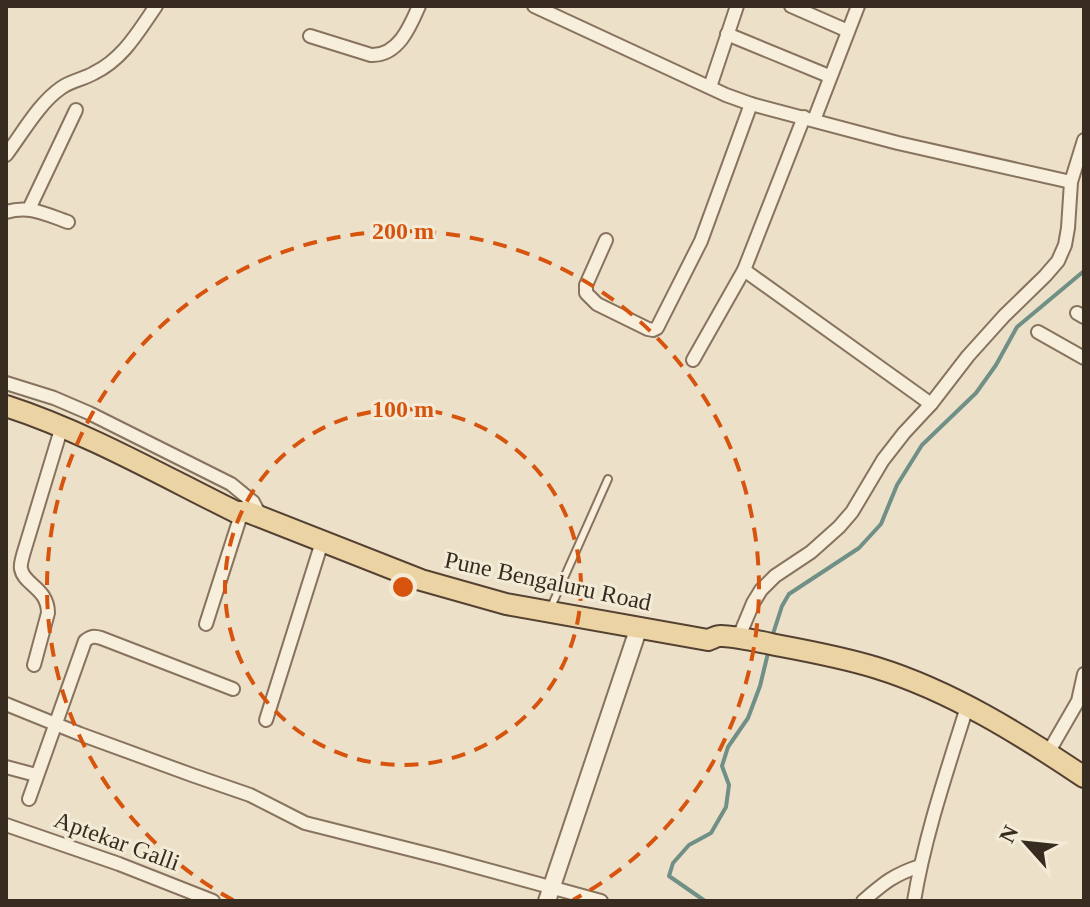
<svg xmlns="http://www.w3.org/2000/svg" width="1090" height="907" viewBox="0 0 1090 907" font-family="Georgia,serif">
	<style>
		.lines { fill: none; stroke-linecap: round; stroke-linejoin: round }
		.stream { stroke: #708f86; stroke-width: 4 }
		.service-casing { stroke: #87735e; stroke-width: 10 }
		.minor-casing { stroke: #87735e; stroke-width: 16 }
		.tertiary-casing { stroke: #87735e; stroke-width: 20 }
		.primary-casing { stroke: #554132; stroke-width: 24 }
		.service { stroke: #f7eedb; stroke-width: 6 }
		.minor { stroke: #f7eedb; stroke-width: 12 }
		.tertiary { stroke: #f7eedb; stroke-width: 16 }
		.primary { stroke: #ecd3a3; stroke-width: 20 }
		.ring { fill: none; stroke: #d6540e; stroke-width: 4; stroke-dasharray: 14 10 }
		.labels { text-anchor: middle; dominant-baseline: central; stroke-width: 6; stroke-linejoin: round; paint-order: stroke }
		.street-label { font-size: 24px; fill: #382c21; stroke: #f4ebd7 }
		.centre { fill: #d6540e; stroke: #f4ebd7; stroke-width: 4 }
		.ring-label { font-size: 24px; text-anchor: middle; font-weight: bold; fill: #d6540e; stroke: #f4ebd7; stroke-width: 6; stroke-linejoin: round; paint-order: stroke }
	</style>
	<rect width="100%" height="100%" fill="#ece0c8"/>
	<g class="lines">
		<g class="stream">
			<path d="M772,637L782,606L789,594L859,548L881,524L897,485L922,445L976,393L996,365L1017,327L1084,271"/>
			<path d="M705,901L669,876L673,863L689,845L711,833L726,807L729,785L722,766L728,747L748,718L760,686L769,649"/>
		</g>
		<defs>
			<path id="service" d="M551,607L608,479"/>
			<g id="minor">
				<path d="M534,6L726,95L751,104L898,143L1071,182"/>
				<path d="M791,6L848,31"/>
				<path d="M727,34L829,76"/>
				<path d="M310,36L371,55C398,56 410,27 419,6"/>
				<path d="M710,87L737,6"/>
				<path d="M814,120L858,6"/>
				<path d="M6,155C22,134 39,103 61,88C70,81 84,79 94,73C123,59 138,32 156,6"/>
				<path d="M29,209L76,110"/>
				<path d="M6,212C30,205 45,214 68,222"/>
				<path d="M606,240L586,285V293L597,304L648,329L653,330L657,328L701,241L751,104"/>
				<path d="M744,270L931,404"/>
				<path d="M1077,313L1084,317"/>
				<path d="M1038,332L1084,358"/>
				<path d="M693,360L744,270L804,117"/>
				<path d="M6,383L54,398L89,413L231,484L253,502L261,517"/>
				<path d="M206,624L239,521"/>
				<path d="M738,639L753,603L761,590L775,576L811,552L839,527L852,512L883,460L904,433L931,404L968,356L1004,316L1045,276L1058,261L1065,245L1068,228L1071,182L1084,140"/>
				<path d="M34,665L48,613C48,588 24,585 21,569C20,564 22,560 23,555L59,436"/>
				<path d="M6,704L80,734L192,775L250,795L305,823L444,858L601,901"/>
				<path d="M266,720L322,542"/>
				<path d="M1048,753L1078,701L1084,674"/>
				<path d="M6,767L36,775"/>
				<path d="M29,799L85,641C91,636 94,636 101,638L233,689"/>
				<path d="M6,825L119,864L213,901"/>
				<path d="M863,901C884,883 893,875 920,866"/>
				<path d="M914,901C925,835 947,771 967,707"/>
			</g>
			<path id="tertiary" d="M547,901L639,627"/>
			<path id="primary" d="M6,406C86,432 161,475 236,512H248L421,580L506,604L708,640C712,639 716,636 720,636C732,635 766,643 781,646C813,652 845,658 877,668C951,691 1020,734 1084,777"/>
		</defs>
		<use href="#service" class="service-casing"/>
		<use href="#minor" class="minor-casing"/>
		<use href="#tertiary" class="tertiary-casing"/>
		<use href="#primary" class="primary-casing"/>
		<use href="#service" class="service"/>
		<use href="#minor" class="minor"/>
		<use href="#tertiary" class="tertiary"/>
		<use href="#primary" class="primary"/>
	</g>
	<g class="ring">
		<circle cx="403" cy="587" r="178"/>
		<path d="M233 900A356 356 0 1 1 573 900"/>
	</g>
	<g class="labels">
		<g class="street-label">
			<text transform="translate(548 581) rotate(12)">Pune Bengaluru Road</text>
			<text transform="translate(117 841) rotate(20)">Aptekar Galli</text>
		</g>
	</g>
	<circle cx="403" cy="587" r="12" class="centre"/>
	<g class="ring-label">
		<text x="403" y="239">200 m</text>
		<text x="403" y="417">100 m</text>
	</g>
	<rect width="1090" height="907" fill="none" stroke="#382c21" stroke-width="16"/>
	<g transform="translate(1026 843) rotate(297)" stroke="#f4ebd7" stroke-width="6" paint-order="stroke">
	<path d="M0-6L14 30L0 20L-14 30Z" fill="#382c21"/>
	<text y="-12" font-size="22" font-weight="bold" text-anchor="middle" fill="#382c21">N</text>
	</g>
</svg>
